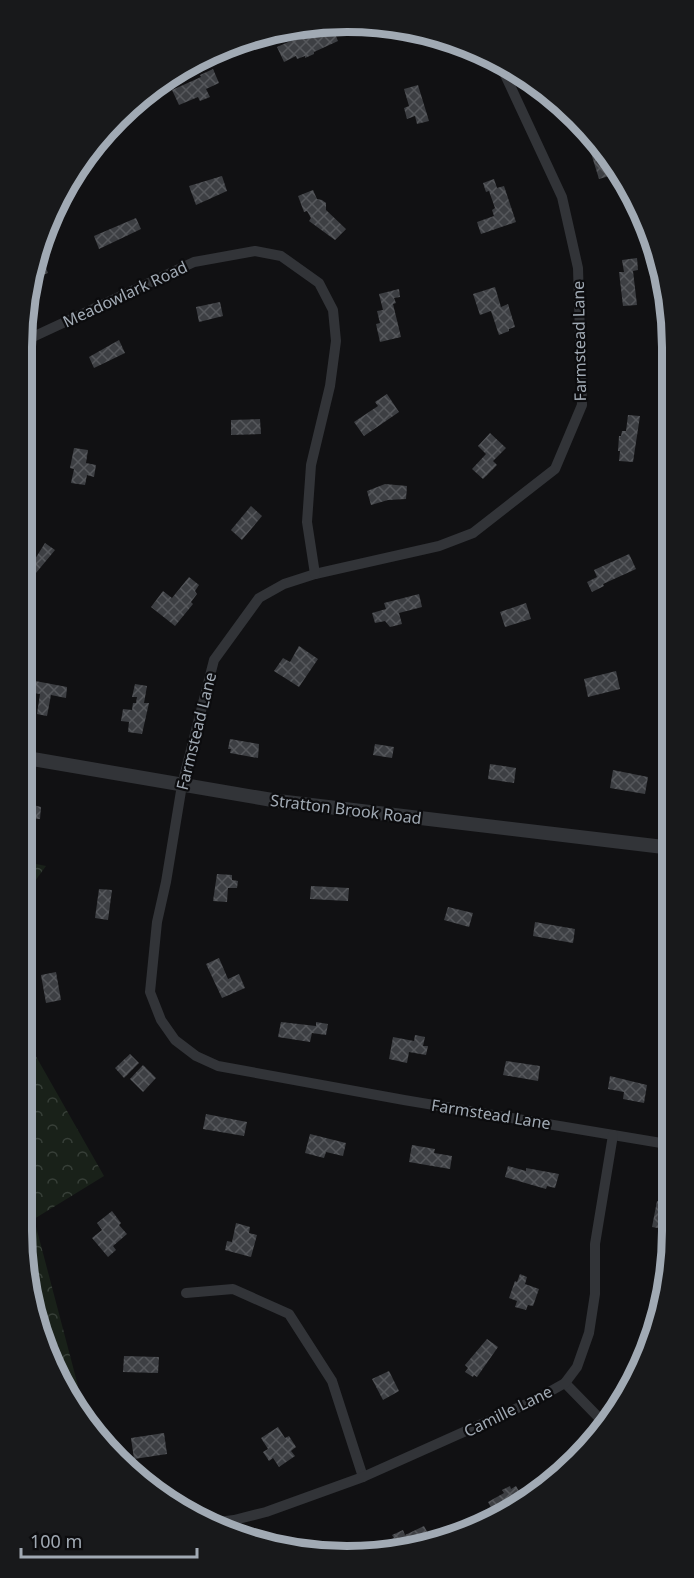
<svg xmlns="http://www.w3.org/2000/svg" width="694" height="1578" viewBox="0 0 694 1578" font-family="'Noto Sans',sans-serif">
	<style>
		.forest { fill: url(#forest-crowns) }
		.building { fill: url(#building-cross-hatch) }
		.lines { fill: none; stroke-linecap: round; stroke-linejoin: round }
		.path { stroke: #383b3f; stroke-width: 2; stroke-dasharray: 3 4.5; stroke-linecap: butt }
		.minor { stroke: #323438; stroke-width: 10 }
		.tertiary { stroke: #323438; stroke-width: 14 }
		.labels { text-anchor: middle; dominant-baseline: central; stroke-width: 4.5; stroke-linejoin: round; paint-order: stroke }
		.street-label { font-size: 16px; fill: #a1aab4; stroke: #0c0c0e }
		.rim { fill: none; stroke: #a1aab4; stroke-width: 8 }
	</style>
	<defs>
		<pattern id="forest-crowns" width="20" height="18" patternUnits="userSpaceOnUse" patternTransform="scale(1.5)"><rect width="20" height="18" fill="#192119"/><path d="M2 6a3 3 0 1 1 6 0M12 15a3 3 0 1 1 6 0" fill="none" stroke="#373f38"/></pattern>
		<pattern id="building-cross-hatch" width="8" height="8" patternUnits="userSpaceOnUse" patternTransform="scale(1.5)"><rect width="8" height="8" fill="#3d3f43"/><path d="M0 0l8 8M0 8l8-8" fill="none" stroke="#56585c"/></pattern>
	</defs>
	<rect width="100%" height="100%" fill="#111113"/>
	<g class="forest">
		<path d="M21,861L46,866L21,900Z"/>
		<path d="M21,1030L104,1176L34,1219L87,1420L38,1336L21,1231Z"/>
	</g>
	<g class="building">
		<path d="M326,22H330L338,41L314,52V54L305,58V56L297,59L296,56L284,62L277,47L315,30L313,25Z"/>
		<path d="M213,69L219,83L206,89L210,97L200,101L198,97L179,105L172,90L201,77L200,75Z"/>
		<path d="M418,85L429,121L417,124L415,116L407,119L404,108L409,106L404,89Z"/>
		<path d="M593,136L604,147L613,175L599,179L590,150L591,145L593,144L591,137Z"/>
		<path d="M222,176L227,191L196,205L189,186Z"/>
		<path d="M494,179L497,188L504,186L516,222L481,234L477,222L494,216L492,210L495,208L489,191L486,192L483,183Z"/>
		<path d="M313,190L317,199L322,200L326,203V210L346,229L335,240L309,221L311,218L307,211L304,212L298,196Z"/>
		<path d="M136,218L141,229L99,249L94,236Z"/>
		<path d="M637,258L638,270L633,271L637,305L623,306L619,272H624L622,260Z"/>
		<path d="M43,260L48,273L32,279L35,263Z"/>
		<path d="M495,287L501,307L508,304L515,327L509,329V331L499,335L491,311L480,315L473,294Z"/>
		<path d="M399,289L400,297L394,298L396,303L393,304L401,337L380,342L376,324L380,323L377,311L383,310L379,294Z"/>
		<path d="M220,302L223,316L199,322L196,307Z"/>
		<path d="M119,340L125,353L94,368L89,357Z"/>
		<path d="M387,394L399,412L364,436L354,422L378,406L375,402Z"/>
		<path d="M628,415L640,416L633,462L619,461L620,451H618L619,436H621L622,431H626Z"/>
		<path d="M260,419L261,434L231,435V420Z"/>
		<path d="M490,433L506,448L493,461L497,465L483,479L472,469L486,454L478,446Z"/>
		<path d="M74,448L88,450L86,463L96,465L94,477L87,475L85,485L71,483L74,469L70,468Z"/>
		<path d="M385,484L407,486L406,499L388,500L371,505L367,491Z"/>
		<path d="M251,506L262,516L242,540L231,530Z"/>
		<path d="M45,543L55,550L31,579L21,569L31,556L35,559Z"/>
		<path d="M629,554L636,569L603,584L604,586L592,592L587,582L597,577L594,570Z"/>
		<path d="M189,577L199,585L195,591L197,594L191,602L193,604L175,626L151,607L163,591L172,598Z"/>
		<path d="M419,594L422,607L399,613L402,624L390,627L385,621L375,623L372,613L386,609L384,603Z"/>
		<path d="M526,603L531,619L505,627L500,612Z"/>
		<path d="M299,646L318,659L299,687L274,671L283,658L290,662Z"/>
		<path d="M616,671L620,689L588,697L584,679Z"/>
		<path d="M30,680L67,687L66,698L51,695L47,716L37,714L40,694L27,692Z"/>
		<path d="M135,684L147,686L144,703H149L142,734L128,732L129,722L121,721L123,709L132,710L133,703H136L137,697H132Z"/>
		<path d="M230,739L259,744L258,758L230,753L231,749H228Z"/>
		<path d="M375,744L394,747L392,758L373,755Z"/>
		<path d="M490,764L516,768L514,783L488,779Z"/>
		<path d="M613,770L648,777L645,794L610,788Z"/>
		<path d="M21,802L41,807L40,819L21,818Z"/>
		<path d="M217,874L232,875V880L238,881L237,888H228L227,902L213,901Z"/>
		<path d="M311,886L349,888L348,901L310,899Z"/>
		<path d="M99,889L112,890L108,920L95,918Z"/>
		<path d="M448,907L473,913L469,927L444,920Z"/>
		<path d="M535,922L575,929L573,943L533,936Z"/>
		<path d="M664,943L672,944V959L661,957Z"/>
		<path d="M219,958L228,979L239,974L245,988L222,998L206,964Z"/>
		<path d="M56,972L61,1000L46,1003L41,975Z"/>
		<path d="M281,1022L316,1026V1022L328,1024L326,1035L312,1033L310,1042L278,1037Z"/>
		<path d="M415,1035L425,1037L423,1046H428L426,1055L409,1052L407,1063L389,1059L393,1037L414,1041Z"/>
		<path d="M130,1054L139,1063L124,1078L115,1068Z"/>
		<path d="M506,1061L540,1066L538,1081L503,1075Z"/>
		<path d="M143,1065L156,1078L143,1092L130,1079Z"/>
		<path d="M610,1076L647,1085L644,1103L623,1099L624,1092L608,1089Z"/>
		<path d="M206,1114L247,1122L244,1136L203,1129Z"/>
		<path d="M310,1134L346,1143L343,1156L326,1152L324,1158L305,1153Z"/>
		<path d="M412,1145L435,1149L434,1153L452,1156L450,1169L409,1162Z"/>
		<path d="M508,1166L526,1171V1168L559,1174L555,1188L547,1186L546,1189L505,1177Z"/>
		<path d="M657,1201L673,1204V1223L664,1222L663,1229L652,1227Z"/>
		<path d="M112,1211L121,1223L119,1225L127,1234L113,1246L116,1250L108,1257L92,1238L102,1230L97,1223Z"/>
		<path d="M236,1223L250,1227L249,1233L257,1235L251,1257L225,1250L227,1241L232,1242Z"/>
		<path d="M520,1274L527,1277L525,1284L539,1289L533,1306L528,1305L526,1310L515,1307L517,1301L509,1298L515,1281L517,1282Z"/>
		<path d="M487,1339L498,1347L477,1377L474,1375L473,1377L465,1372L468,1368L465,1365Z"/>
		<path d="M124,1356L159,1357L158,1373L123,1372Z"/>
		<path d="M389,1371L399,1391L383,1400L372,1379Z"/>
		<path d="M278,1427L285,1438L289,1436L296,1447L291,1451L295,1456L279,1467L273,1458L269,1461L263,1452L268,1449L261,1438Z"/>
		<path d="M164,1433L167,1454L134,1459L131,1438Z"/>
		<path d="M510,1486L511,1489L516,1486L524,1500L505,1511L504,1508L494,1513L488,1502L504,1493L502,1490Z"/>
		<path d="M424,1526L431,1539L390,1554H383L379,1545L394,1538L392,1535L403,1530L405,1535Z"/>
	</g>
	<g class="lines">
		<path class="path" d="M53,1362L69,1383L74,1398"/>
		<g class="minor">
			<path d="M500,64L562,197L578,268L582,405L555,469L473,533L439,546L315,574L284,584L259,598L214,660L182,785L166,882L157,922L150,992L161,1020L175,1040L196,1056L218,1066L404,1100L673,1145"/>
			<path d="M22,342L194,262L255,251L281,256L319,283L333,310L336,341L330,386L311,465L307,522L315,574"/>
			<path d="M21,484C36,460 31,401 21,375"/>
			<path d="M186,1293L233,1289L289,1314L332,1381L363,1477"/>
			<path d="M565,1383L605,1424"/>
			<path d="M210,1523L234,1520L266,1512L363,1477L533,1401L565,1383L577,1367L589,1333L595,1294V1244L613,1135"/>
		</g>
		<path class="tertiary" d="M21,757L278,801L672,848"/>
	</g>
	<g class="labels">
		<g class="street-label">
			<text transform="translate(125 294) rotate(-25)">Meadowlark Road</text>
			<text transform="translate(579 341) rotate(-91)">Farmstead Lane</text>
			<text transform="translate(196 731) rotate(-76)">Farmstead Lane</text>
			<text transform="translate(346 809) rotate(7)">Stratton Brook Road</text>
			<text transform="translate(491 1114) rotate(9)">Farmstead Lane</text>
			<text transform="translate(508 1411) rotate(-26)">Camille Lane</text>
		</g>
	</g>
	<path d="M0 0H694V1578H0ZM347 32H347A315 315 0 0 1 662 347V1231A315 315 0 0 1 347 1546H347A315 315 0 0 1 32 1231V347A315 315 0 0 1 347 32Z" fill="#18191b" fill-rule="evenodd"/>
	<path class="rim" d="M347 32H347A315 315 0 0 1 662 347V1231A315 315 0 0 1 347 1546H347A315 315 0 0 1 32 1231V347A315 315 0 0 1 347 32Z"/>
	<path d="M21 1548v9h176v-9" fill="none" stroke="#a1aab4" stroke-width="3"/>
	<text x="30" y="1548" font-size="18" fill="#a1aab4" stroke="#0c0c0e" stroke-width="4.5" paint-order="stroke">100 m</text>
</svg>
